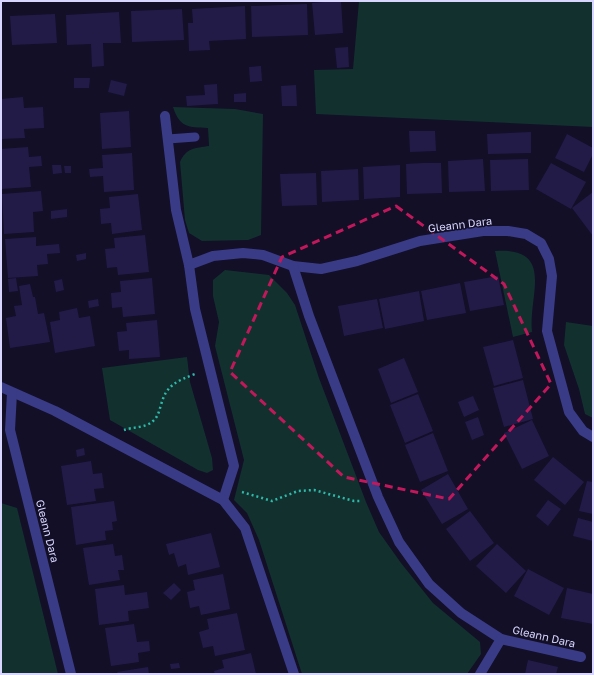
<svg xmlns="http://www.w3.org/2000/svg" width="594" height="675" viewBox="0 0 594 675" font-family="'Golos Text',sans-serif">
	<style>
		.green { fill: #12312e }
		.building { fill: #221b48 }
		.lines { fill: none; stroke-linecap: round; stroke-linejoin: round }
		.path { stroke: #2fb9aa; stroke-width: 2.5; stroke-dasharray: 2 3; stroke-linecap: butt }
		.lane { stroke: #3a3b86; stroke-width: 9 }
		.street { stroke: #3a3b86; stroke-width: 10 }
		.marked { fill: none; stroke: #c2185b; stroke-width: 3; stroke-dasharray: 8 5; stroke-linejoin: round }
		.labels { text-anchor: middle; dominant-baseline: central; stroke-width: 3; stroke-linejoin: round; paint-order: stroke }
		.street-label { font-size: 11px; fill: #d8d5ff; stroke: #120f27 }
	</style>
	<rect width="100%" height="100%" fill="#120f27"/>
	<g class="green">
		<path d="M359,1H593V127L316,114L314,70L353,69Z"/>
		<path d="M173,107L235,109L263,114L261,235L248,240L202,241L189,233L185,220L180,162C186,148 195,148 209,146L208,128C188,127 180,128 173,107Z"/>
		<path d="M495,251C556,247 528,296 532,332L513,337Z"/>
		<path d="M225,270L269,275L287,293L295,305L319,378L366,502L379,532L401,563L433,603L480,642L481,654L467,674H302L259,540L247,513L234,500L244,460L215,346L219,322L213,296V280Z"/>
		<path d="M566,322L593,326V418L585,414L579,389L564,345Z"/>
		<path d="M187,357L190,382L212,458L213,470L207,473L198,470L110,420L102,368Z"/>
		<path d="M1,503L17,508L58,674H1Z"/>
	</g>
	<g class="building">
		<path d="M335,1H341L343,33L315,35L312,3Z"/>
		<path d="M307,4L308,35L252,37L251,6Z"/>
		<path d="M245,6L246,39L209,41L210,50L189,51L188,23H193L192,9Z"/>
		<path d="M182,9L184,40L132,42L131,11Z"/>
		<path d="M119,12L121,43H103L104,66L92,67L91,44L67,45L66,15Z"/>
		<path d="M55,14L57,43L12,45L10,16Z"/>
		<path d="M348,47L349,67L337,68L335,48Z"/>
		<path d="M261,66L262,81L250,82L249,67Z"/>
		<path d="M74,78H90L89,88H74Z"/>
		<path d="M111,80L127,84L124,96L108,92Z"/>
		<path d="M217,84L218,104L187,106L186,96L205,95L204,85Z"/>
		<path d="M296,85L297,106H282L281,86Z"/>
		<path d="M246,93V102H234V94Z"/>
		<path d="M23,97L24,108L43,107L44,128L24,129L25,138L1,139V99Z"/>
		<path d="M129,111L131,147L102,149L100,113Z"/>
		<path d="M409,131H435L436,151L410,152Z"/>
		<path d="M531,132V153L488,154L487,134Z"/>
		<path d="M567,134L593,148V154L584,172L555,158Z"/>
		<path d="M28,147L29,157L41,156L42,166L29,167L31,187L1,189V149Z"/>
		<path d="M132,153L134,190L104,192L103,176L90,177L89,169L103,168L102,155Z"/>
		<path d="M483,159L485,191L449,192L448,161Z"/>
		<path d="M528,159L529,190L491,191L490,160Z"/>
		<path d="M423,163H441L442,193L407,194L406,164Z"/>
		<path d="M551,163L586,182L571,209L536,189Z"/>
		<path d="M52,165H61L62,173L53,174Z"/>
		<path d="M400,165V197L364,199L363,167Z"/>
		<path d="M64,166H71V173H65Z"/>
		<path d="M358,169L359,200L322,202L321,171Z"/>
		<path d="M316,173L317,205L282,206L280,174Z"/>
		<path d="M41,191L43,211L33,212L34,232L4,234L2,194Z"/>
		<path d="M593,192V236L572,208Z"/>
		<path d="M138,194L142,230L112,234L111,223L101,224L100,209L110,208L109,197Z"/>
		<path d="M67,209V217L51,219V211Z"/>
		<path d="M145,235L149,272L118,275L117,267L107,268L105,249L115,248L114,238Z"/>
		<path d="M36,237V246L59,244L60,253L47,254L48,264L37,265L38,276L8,278L5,239Z"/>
		<path d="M86,253V259L77,261L76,255Z"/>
		<path d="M498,276L504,305L470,311L464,282Z"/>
		<path d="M16,278L18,291L9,292L8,279Z"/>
		<path d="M152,278L155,314L123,317L122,307L112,308L111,293L121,292L120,281Z"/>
		<path d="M62,279L64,290L56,292L54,281Z"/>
		<path d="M460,283L466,313L427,320L421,291Z"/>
		<path d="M30,284L33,297H35L38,314L44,313L50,342L10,348L6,318L16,316L14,306L22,305L19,286Z"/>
		<path d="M419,291L424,321L385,329L379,299Z"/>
		<path d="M98,299L99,306L89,308L88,301Z"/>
		<path d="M377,299L383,328L344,336L338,306Z"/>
		<path d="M77,308L79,318L90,316L95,346L55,353L50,322L60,320L59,312Z"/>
		<path d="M157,320L160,357L129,359V350L119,351L117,332L127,331L126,323Z"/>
		<path d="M513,340L523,378L494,386L483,347Z"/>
		<path d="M404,358L418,392L391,403L378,369Z"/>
		<path d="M523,380L533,419L504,427L493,388Z"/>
		<path d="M418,394L433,431L405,443L390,405Z"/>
		<path d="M473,396L479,410L464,417L458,402Z"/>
		<path d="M478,417L484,435L472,440L465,422Z"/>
		<path d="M532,420L549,456L522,469L504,433Z"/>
		<path d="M433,433L448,471L420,482L405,445Z"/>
		<path d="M84,448L85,455L77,457L76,450Z"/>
		<path d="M553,457L584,482L565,505L534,480Z"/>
		<path d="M91,461L93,474L102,473L104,488L94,489L96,501L67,505L61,466Z"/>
		<path d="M448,474L468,509L442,524L421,490Z"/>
		<path d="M587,481L593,482V514L579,511Z"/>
		<path d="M548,500L561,509L548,526L536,516Z"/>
		<path d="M114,501L117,521L112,522L113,530L105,531L106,540L76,545L71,507Z"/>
		<path d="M470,511L494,543L470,561L446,529Z"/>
		<path d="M578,518L593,522V541L573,536Z"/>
		<path d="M211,533L220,567L188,575L186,564L178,567L174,553L169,555L166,544Z"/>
		<path d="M113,544L115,556L122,555L124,570H118L120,580L89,585L83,548Z"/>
		<path d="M497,544L526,571L506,593L476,566Z"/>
		<path d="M528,569L564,588L549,615L514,596Z"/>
		<path d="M223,574L230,609L201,615L199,606L190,608L187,592L195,590L193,580Z"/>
		<path d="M174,583L181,590L171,600L163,593Z"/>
		<path d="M124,585L125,595L147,592L149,608L128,611L129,621L99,625L95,589Z"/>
		<path d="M567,588L593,594V624L561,618Z"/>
		<path d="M237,613L245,650L215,656L213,646L203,648L199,632L209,629L207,619Z"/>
		<path d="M134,624L137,642L149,641L150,651L138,653L139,662L111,666L105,628Z"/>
		<path d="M251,653L256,674H215L214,671L224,668L222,660Z"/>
		<path d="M528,660L558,667L556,674H525Z"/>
		<path d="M179,663L180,668L171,669L170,664Z"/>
		<path d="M148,667L149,674H118L117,672Z"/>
	</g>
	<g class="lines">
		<g class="path">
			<path d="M124,430C132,427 146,428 153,421C158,417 159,411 161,405C166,385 177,381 195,374"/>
			<path d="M242,492L272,501L298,491L314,490L354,501H362"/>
		</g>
		<path class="lane" d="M168,139L195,137"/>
		<g class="street">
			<path d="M165,116L176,210L189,265L195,309L234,466L223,500"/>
			<path d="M189,265L213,256L243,253L263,255L293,266L321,269L357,261L420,241L483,231H508L526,234L541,243L549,259L552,276L547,331L569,412L583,431L593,437"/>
			<path d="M293,266L309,316L378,497L399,542L429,584L461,613L501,639L581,657"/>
			<path d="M1,387L55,411L223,500L245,528L294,674"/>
			<path d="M12,393L10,430L71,674"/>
			<path d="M480,674L501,639"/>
		</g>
	</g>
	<path class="marked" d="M396,206L504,284L551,384L449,499L344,477L230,372L282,257Z"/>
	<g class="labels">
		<g class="street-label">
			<text transform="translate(460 224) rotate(-7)">Gleann Dara</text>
			<text transform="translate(48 531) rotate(76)">Gleann Dara</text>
			<text transform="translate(544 636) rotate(13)">Gleann Dara</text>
		</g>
	</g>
	<rect width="594" height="675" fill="none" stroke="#d8d5ff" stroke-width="4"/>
</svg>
